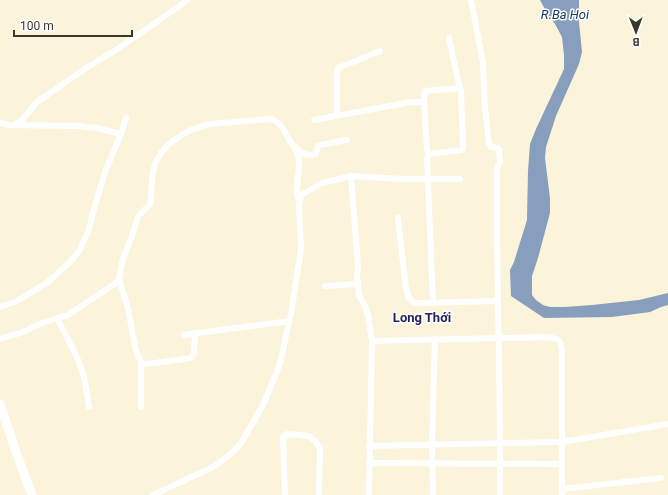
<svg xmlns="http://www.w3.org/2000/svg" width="668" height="495" viewBox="0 0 668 495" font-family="Roboto,sans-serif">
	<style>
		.water { fill: #879ebd }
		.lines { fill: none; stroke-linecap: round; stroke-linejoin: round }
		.street { stroke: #fff; stroke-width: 6 }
		.secondary { stroke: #fff; stroke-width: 9 }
		.labels { text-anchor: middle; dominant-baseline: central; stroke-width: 3; stroke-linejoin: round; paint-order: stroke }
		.water-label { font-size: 13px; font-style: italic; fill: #1a3b65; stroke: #fff }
		.neighbourhood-label { font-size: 13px; font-weight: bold; fill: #25235d; stroke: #fff }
	</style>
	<rect width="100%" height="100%" fill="#fbf3da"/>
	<path class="water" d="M540,0H579V22L582,52L579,64L556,116L546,147L545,158L550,198V213L538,258L532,276V295L536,300L543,305L550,307H565L592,305L639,300L668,293V305L661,307L650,312L612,317L544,318L511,296L510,270L514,262L527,220L528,171L530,144L536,129L564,69V55L562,37L555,24L547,13Z"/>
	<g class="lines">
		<g class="street">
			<path d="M471,0L483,62L485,108L489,144L491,147L498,148L499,150L500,162L497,168C496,277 501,386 500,495"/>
			<path d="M424,102V95L425,91L460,88"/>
			<path d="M337,116V73L338,68L380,51"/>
			<path d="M314,120L411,102H424L427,150L429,154L427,158L433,303"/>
			<path d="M0,123L9,125L79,126L97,128L121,134"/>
			<path d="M15,124L22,120L37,102L86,68L116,50L188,0"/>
			<path d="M295,147C302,153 306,157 316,154L318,146L320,145L347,140"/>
			<path d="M429,154L462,150L463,148L461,91L459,85L449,38"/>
			<path d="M351,176L358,265L357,276L359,295L365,306L368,315L372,341"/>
			<path d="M398,218L406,289L409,298L415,303L498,301"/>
			<path d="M119,280L128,308L136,351L141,362L143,364H147L191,358L194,354L195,334"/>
			<path d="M325,286L358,284"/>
			<path d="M0,307L17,301L48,282L71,261L79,251L89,230L92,216L105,172L121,134L126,118"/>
			<path d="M57,318C65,335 76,352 82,370C86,382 87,395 89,407"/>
			<path d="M184,335L289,321"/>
			<path d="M0,339L23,332L42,323L68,315L116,283L119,280L123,258L131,239L138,217L143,211L150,205C152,193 151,180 154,168C160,144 187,129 210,124L270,119C280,121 282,127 287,136C290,142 296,148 298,155C302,169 294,185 298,199"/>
			<path d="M141,362V407"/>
			<path d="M369,446L562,442L668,424"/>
			<path d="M369,463L562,464"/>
			<path d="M562,489L661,478"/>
			<path d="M153,495L213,467L227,457L240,445L263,405L280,364L289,321L291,314L301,249L299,206L301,195L322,183L351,176L403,179H460"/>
			<path d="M285,495L283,437L287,434L309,436L315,441L320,448L319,495"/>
			<path d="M369,495L372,341L547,337C558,339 561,339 562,351V495"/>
			<path d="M433,495L432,445L435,339"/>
		</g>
		<path class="secondary" d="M0,404L17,455L32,495"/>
	</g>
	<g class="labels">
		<g class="water-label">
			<text x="565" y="14">R.Ba Hoi</text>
		</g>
		<g class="neighbourhood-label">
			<text x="422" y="317">Long Thới</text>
		</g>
	</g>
	<g transform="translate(636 32) rotate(179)" stroke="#ffffff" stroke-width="3" paint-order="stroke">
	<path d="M0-3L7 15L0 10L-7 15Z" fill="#3a372d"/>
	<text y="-6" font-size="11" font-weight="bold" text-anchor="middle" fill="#3a372d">B</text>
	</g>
	<path d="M14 30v6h118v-6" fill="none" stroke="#3a372d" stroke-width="2"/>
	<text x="20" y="30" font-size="12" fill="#3a372d" stroke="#ffffff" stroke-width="3" paint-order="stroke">100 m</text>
</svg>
